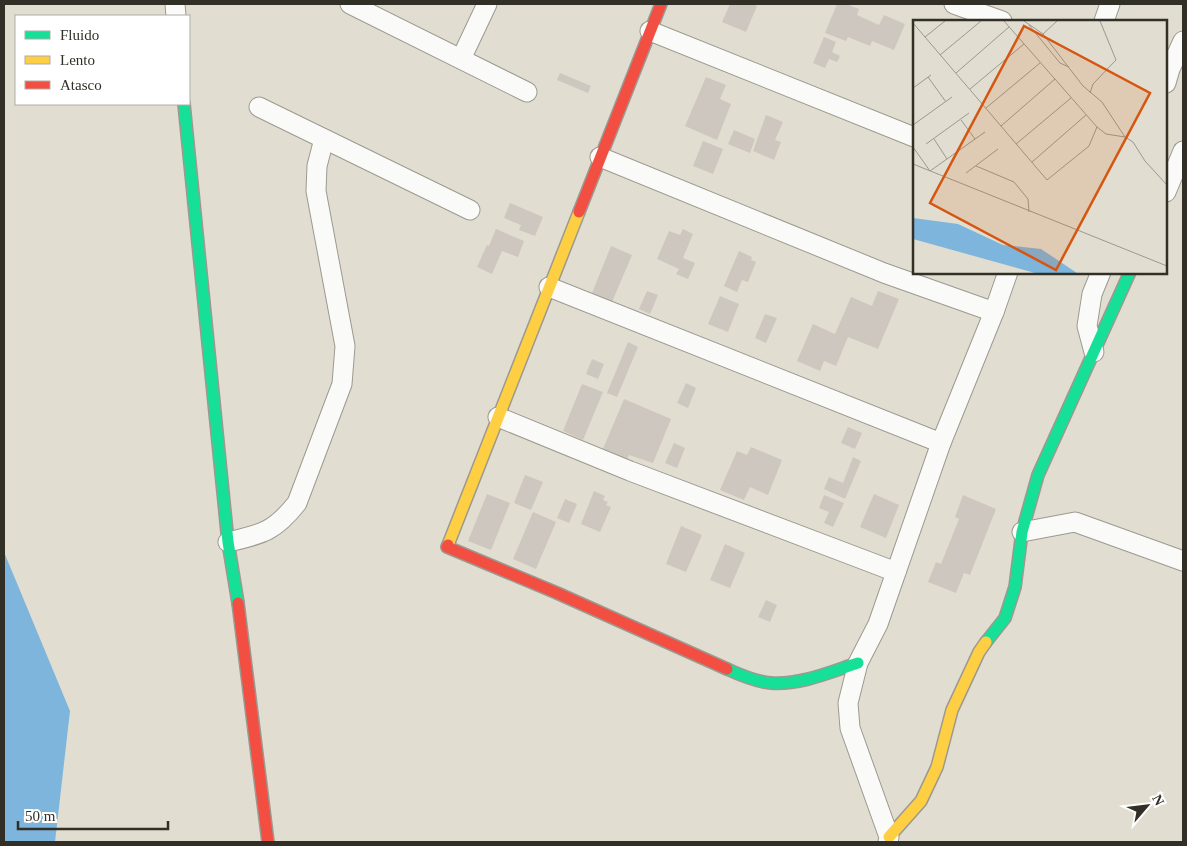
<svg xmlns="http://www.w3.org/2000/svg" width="1187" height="846" viewBox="0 0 1187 846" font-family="'Times New Roman',serif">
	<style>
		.water { fill: #7eb5dc }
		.building { fill: #cdc7bf }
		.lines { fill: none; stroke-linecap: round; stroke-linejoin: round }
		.street-casing { stroke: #9c9990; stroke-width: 21 }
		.fast-casing { stroke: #9c9990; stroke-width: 14 }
		.slow-casing { stroke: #9c9990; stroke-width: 14 }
		.jam-casing { stroke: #9c9990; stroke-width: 14 }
		.street { stroke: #fafaf8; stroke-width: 19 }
		.fast { stroke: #16e098; stroke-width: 11 }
		.slow { stroke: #ffcf43; stroke-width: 11 }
		.jam { stroke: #f24e42; stroke-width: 11 }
		.inset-road { fill: none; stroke: #9b988d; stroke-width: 1 }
		.view { fill: #d6550f; fill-opacity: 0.15; stroke: #d6550f; stroke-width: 2.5 }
		.inset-edge { fill: none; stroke: #312f26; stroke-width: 2.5 }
	</style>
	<rect width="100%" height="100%" fill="#e1ded1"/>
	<path class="water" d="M4,552L70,711L55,842H4Z"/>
	<g class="building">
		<path d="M730,4H752L757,6L746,32L722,22Z"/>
		<path d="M837,4H846L859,9L857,15L879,25L884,15L905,24L894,50L872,41L870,46L848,37L846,41L825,33Z"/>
		<path d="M824,37L836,42L832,52L840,56L837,62L829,59L825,68L813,63Z"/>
		<path d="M560,73L591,86L588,93L557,80Z"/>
		<path d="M706,77L726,85L720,99L731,104L717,140L685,126Z"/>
		<path d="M766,115L783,122L775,140L781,142L774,160L753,151Z"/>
		<path d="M734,130L755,139L750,153L728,144Z"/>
		<path d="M703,141L723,149L713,174L693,166Z"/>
		<path d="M510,203L543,217L535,236L519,230L521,225L504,218Z"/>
		<path d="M496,229L524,241L518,257L502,251L492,274L477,267L487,245L489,246Z"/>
		<path d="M683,229L693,234L683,258L695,263L688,279L676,274L679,269L657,259L669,231L680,235Z"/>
		<path d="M611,246L632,255L612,302L592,293Z"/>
		<path d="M739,251L752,257L751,260L756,262L748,282L742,280L737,292L724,286Z"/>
		<path d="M647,291L658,295L650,314L639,309Z"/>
		<path d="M878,291L899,299L878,349L848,337L836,366L824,361L820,371L797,361L813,324L835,334L851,297L872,306Z"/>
		<path d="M720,296L739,304L728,332L708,324Z"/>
		<path d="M765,314L777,318L766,343L755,338Z"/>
		<path d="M628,342L638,347L617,397L607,393Z"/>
		<path d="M592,359L604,364L598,379L586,374Z"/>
		<path d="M686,383L696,388L688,408L677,403Z"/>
		<path d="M582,384L603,392L583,440L563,431Z"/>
		<path d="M624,399L671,419L653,463L629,455L627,460L603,449Z"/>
		<path d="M848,427L862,433L855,449L841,443Z"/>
		<path d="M674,443L685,448L677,468L665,463Z"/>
		<path d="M751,447L782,460L768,495L750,487L744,500L720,490L737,451L747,455Z"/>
		<path d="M853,457L861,461L845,499L824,489L829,477L843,483Z"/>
		<path d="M525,475L543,482L531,510L514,503Z"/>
		<path d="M594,491L605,496L603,500L608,502L606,505L611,507L600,532L581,524Z"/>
		<path d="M487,494L510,503L491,550L468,541Z"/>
		<path d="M874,494L899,505L886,538L860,527Z"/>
		<path d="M824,495L844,503L833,527L824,523L829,512L819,508Z"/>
		<path d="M963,495L996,509L970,575L964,573L956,593L928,582L936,562L941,564L959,519L955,517Z"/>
		<path d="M565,499L577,504L569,523L557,518Z"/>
		<path d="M533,512L556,522L536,569L513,559Z"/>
		<path d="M681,526L702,535L686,572L666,564Z"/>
		<path d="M725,544L745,553L730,588L710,580Z"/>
		<path d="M766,600L777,605L770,622L758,617Z"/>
	</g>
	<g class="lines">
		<defs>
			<g id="street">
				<path d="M175,4L176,16"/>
				<path d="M350,4L527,92"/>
				<path d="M954,4L1002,21"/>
				<path d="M1104,21L1110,4"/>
				<path d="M650,31L914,137"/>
				<path d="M461,59L487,4"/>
				<path d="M1166,83L1170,69L1183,41"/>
				<path d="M259,107L470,210"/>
				<path d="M600,157L884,273L994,312"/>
				<path d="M1166,192L1183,151"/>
				<path d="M549,287L941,443"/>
				<path d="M1094,352L1087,326L1092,294L1101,272"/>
				<path d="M498,417L630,471L896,572"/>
				<path d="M1022,532L1075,522L1183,561"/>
				<path d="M228,542C262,534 274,532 297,503L342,384L345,346L316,191L317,166L324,139"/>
				<path d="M888,842L889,837L850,728L848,703L858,663L878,624L941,443L994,312L1008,272"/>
			</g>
			<g id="fast">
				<path d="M184,104L228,542L238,603"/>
				<path d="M986,642L1005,618L1015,587L1022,532L1038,475L1130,272"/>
				<path d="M727,669C740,675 757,682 771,683C801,685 830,672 858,663"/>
			</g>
			<g id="slow">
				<path d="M448,545L579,212"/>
				<path d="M889,837L921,801L937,767L952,710L979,652L986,642"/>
			</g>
			<g id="jam">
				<path d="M579,212L661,4"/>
				<path d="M448,545L447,547L557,593L727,669"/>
				<path d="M238,603L268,842"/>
			</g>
		</defs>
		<use href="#street" class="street-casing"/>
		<use href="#fast" class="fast-casing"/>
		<use href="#slow" class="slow-casing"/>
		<use href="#jam" class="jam-casing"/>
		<use href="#street" class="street"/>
		<use href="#fast" class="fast"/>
		<use href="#slow" class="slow"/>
		<use href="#jam" class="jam"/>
	</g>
	<g transform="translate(913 20)">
		<rect width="254" height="254" fill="#e1ded1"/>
		<path d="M0,198L45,204L90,225L128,229L164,253H122L0,219Z" fill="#7eb5dc"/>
		<path class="inset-road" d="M91,1L184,107L193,114L212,117L220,122L232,141L254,165M111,1L130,14L170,66L189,82L212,117M0,3L134,160L176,126L184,107M116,5L147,43L156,47M130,14L144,1M12,17L32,1M27,35L68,1M43,53L96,7M15,57L33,82M0,68L18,55M57,69L111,24M177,73L180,64L203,40L187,1M73,88L127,43M48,100L62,119M0,105L39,77M88,106L142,59M21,119L34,139M13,124L56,93M103,124L158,78M0,127L17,151L72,112M119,142L173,95M0,144L254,246M63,146L101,162L115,179L116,192M53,153L85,129"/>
		<path class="view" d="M111,6L237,73L143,250L17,183Z"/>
		<rect width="254" height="254" class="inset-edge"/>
	</g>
	<rect width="1187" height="846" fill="none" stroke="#312f26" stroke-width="10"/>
	<rect x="15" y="15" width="175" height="90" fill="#ffffff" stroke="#adaca8"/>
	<rect x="25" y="31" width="25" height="8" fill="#16e098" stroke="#adaca8"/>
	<text x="60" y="40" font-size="15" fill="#312f26">Fluido</text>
	<rect x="25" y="56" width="25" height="8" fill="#ffcf43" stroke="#adaca8"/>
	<text x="60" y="65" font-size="15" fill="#312f26">Lento</text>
	<rect x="25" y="81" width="25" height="8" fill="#f24e42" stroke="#adaca8"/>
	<text x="60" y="90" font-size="15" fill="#312f26">Atasco</text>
	<g transform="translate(1147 806) rotate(62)" stroke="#ffffff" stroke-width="4" paint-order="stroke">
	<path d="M0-4L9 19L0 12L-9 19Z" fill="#312f26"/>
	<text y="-8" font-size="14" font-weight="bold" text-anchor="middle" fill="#312f26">N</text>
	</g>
	<path d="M18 821v8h150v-8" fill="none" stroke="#312f26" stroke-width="2.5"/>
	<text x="25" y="821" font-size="15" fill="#312f26" stroke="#ffffff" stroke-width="4" paint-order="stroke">50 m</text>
</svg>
